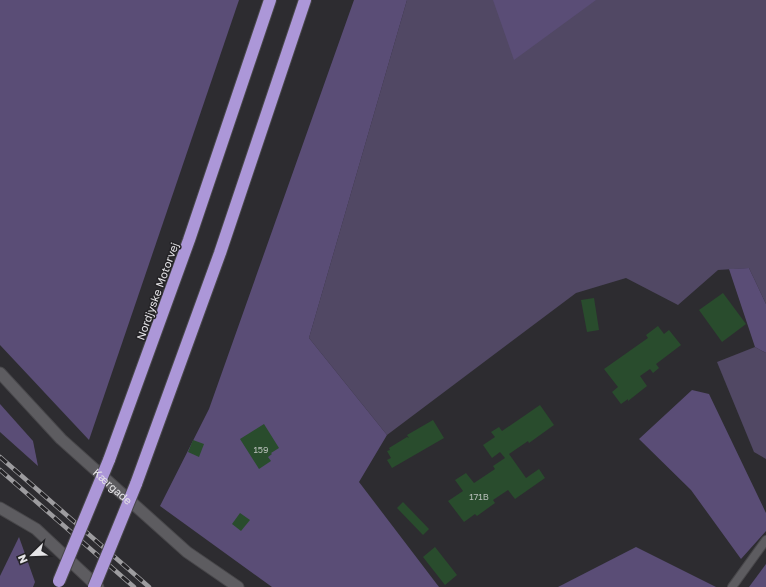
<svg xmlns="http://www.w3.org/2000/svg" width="766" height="587" viewBox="0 0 766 587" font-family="'Golos Text',sans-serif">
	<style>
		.green { fill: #514864 }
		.forest { fill: #5a4d76 }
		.building { fill: #294c2d }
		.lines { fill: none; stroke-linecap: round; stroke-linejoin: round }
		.service-casing { stroke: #48474a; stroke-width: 10 }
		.minor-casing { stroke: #48474a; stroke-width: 13 }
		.motorway-casing { stroke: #48474a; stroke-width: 14 }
		.service { stroke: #5d5c60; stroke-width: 8 }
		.minor { stroke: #5d5c60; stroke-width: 11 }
		.motorway { stroke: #ac97d8; stroke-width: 12 }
		.rail-casing { stroke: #9d9c9f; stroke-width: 4.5 }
		.rail { stroke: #242326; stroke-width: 3; stroke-dasharray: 9; stroke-linecap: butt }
		.motorway-bridge-casing { stroke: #48474a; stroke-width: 14; stroke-linecap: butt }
		.motorway-bridge { stroke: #ac97d8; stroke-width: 12 }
		.labels { text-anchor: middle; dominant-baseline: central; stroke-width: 3; stroke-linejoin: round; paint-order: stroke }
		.number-label { font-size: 9px; fill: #b6beb8 }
		.street-label { font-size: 11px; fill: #e5e4e7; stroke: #242326 }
	</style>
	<rect width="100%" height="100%" fill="#2d2c30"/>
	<g class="green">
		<path d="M407,0H766V304L749,268L718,270L678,305L626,278L576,293L387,435L309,338Z"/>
		<path d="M755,347L766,353V459L754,452L717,362Z"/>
	</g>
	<g class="forest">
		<path d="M0,0H239L89,440L0,345Z"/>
		<path d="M354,0H407L309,338L387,435L359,482L439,587H272L160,506L209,409Z"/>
		<path d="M493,0H596L514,60Z"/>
		<path d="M749,268L766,304V353L755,347L729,269Z"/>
		<path d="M692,390L709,394L766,513V531L741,559L691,490L639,439Z"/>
		<path d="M0,404L33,441L38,466L0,432Z"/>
		<path d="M19,537L35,582L33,587H0V576Z"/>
		<path d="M636,547L716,587H558Z"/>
		<path d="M766,564V587H749Z"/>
	</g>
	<g class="building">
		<path d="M723,293L746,324L722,342L699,310Z"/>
		<path d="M594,298L599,330L587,332L581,300Z"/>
		<path d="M658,326L664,334L669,330L681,345L656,364L659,368L653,373L650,369L640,376L647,386L628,401V399L621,404L612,392L618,387L604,369L648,338L646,335Z"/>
		<path d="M540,405L554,425L529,443L528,441L509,454L526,478L539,469L545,478L515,499L508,490L493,500L495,503L477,516L475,514L464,522L448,501L463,491L455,480L466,473L474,483L495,469L493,466L505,458L500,452L492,458L483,445L495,437L491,432L499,427L502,431Z"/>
		<path d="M433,420L444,438L392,468L387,460L391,458L387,451L390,450L389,448L407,437L409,438L407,435Z"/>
		<path d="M264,424L279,448L271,453L272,454L268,457L271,461L259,469L240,439Z"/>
		<path d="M193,440L204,444L199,457L188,452Z"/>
		<path d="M403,502L429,529L423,535L397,508Z"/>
		<path d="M240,513L250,520L241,531L232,524Z"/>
		<path d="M435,547L457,575L445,585L423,557Z"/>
	</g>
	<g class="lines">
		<defs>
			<path id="service" d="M732,587L766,540"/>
			<g id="minor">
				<path id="s1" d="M0,373L61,439L187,552L238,587"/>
				<path d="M0,508L36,529L98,587"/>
			</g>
			<g id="motorway">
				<path d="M109,460L189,240L270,0"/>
				<path d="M136,484L220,253L305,0"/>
			</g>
		</defs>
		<use href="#service" class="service-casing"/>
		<use href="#minor" class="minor-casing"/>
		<use href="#motorway" class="motorway-casing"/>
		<use href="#service" class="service"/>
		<use href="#minor" class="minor"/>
		<use href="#motorway" class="motorway"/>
		<defs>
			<g id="rail">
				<path d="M0,457L149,587"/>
				<path d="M0,470L134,587"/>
			</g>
		</defs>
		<use href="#rail" class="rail-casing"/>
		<use href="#rail" class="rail"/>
		<defs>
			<g id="motorway-bridge">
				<path d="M59,581L109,460"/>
				<path d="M94,587L136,484"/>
			</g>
		</defs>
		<use href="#motorway-bridge" class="motorway-bridge-casing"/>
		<use href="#motorway-bridge" class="motorway-bridge"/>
	</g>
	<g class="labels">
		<g class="number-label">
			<text x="261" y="449">159</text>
			<text x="479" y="496">171B</text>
		</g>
		<g class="street-label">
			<text transform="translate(157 291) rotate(-70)">Nordjyske Motorvej</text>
			<text stroke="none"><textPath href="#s1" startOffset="160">Kærgade</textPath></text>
		</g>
	</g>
	<g transform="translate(32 555) rotate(247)" stroke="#242326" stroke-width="3" paint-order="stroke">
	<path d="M0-3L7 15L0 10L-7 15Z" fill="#e5e4e7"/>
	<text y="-6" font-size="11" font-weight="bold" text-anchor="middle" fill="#e5e4e7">N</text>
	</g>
</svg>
